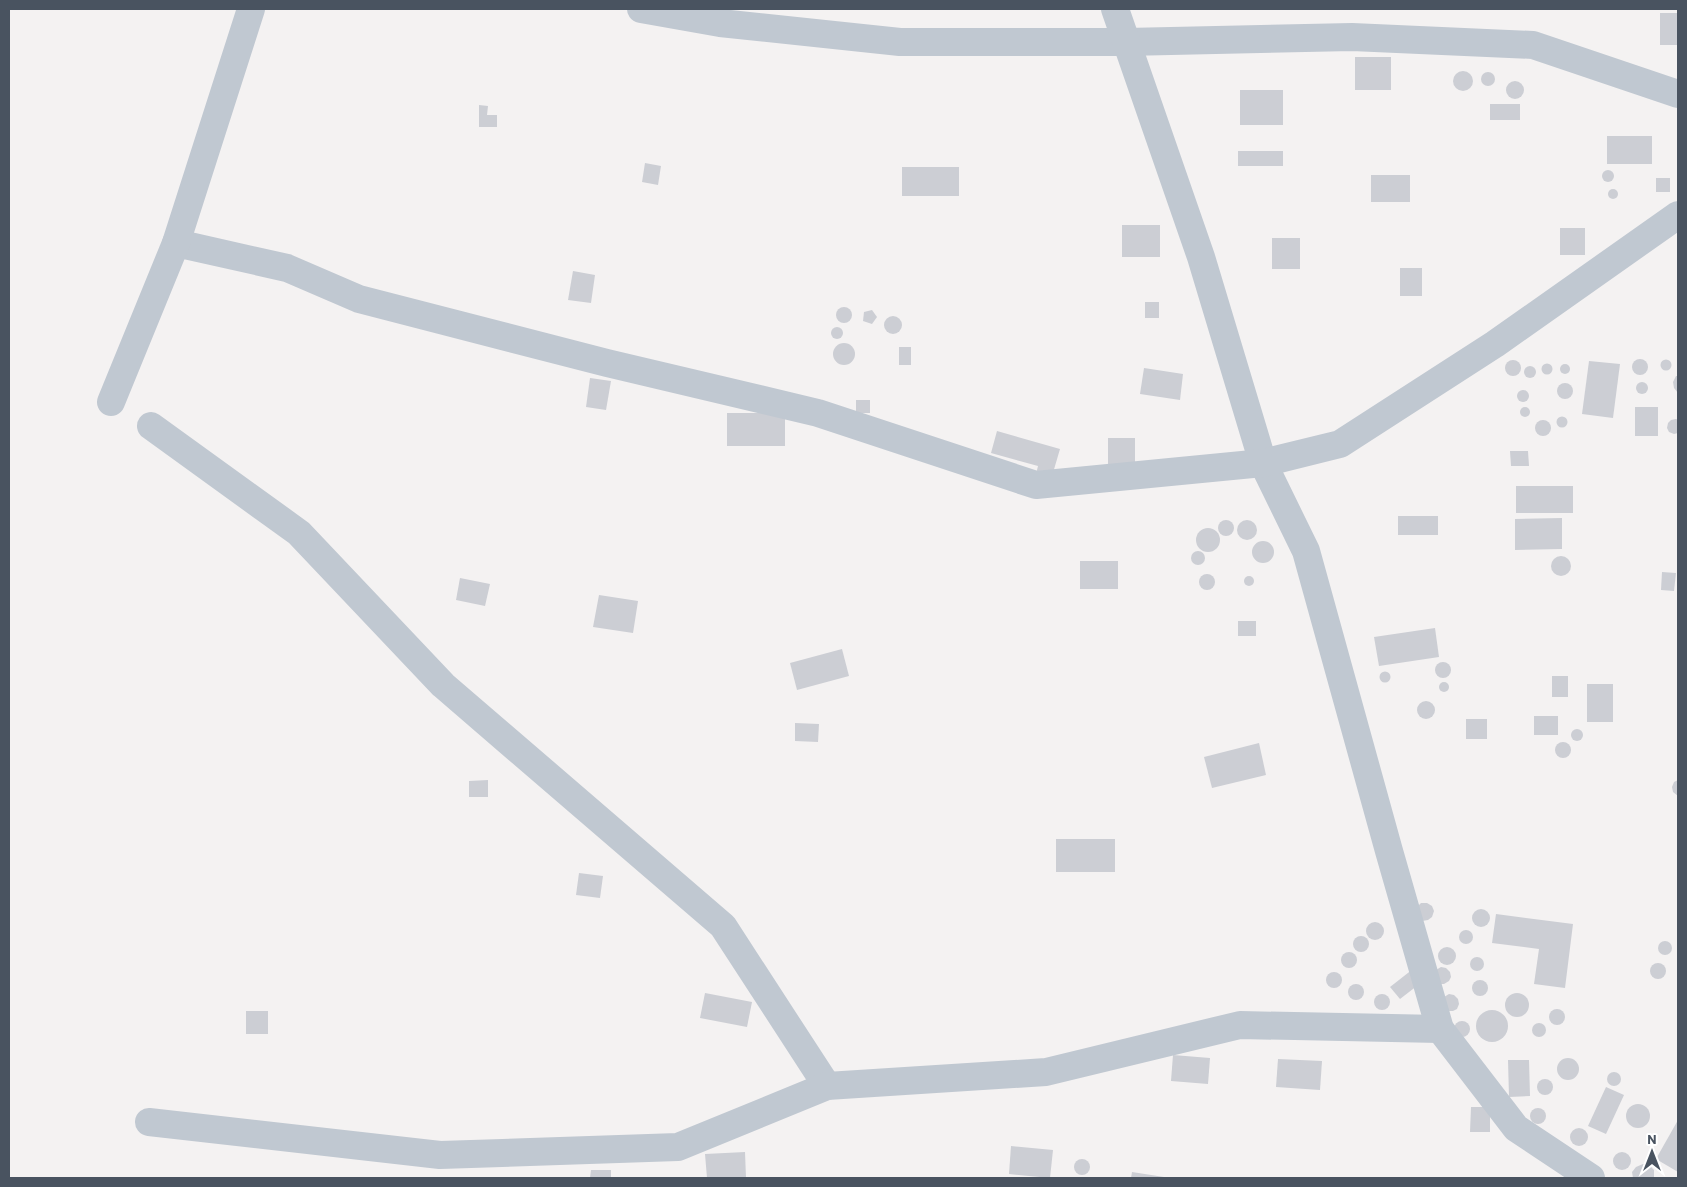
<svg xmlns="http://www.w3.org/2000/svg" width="1687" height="1187" viewBox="0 0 1687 1187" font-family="Barlow,sans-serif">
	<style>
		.building { fill: #ccced4 }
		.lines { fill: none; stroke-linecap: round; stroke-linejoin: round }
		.minor { stroke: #c0c8d1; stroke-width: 28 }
	</style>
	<rect width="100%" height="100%" fill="#f4f2f2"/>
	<g class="building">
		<rect x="1660" y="13" width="18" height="32"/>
		<rect x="1355" y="57" width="36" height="33"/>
		<circle cx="1463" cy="81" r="10"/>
		<circle cx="1488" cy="79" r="7"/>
		<circle cx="1515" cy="90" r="9"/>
		<rect x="1240" y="90" width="43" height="35"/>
		<rect x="1490" y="104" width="30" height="16"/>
		<path d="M479,105L488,106L487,115H497V127H479Z"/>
		<rect x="1607" y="136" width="45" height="28"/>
		<rect x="1238" y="151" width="45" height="15"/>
		<path d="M645,163L661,166L658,185L642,182Z"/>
		<rect x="902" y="167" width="57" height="29"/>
		<circle cx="1608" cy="176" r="6"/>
		<rect x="1371" y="175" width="39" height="27"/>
		<rect x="1656" y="178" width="14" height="14"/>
		<circle cx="1613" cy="194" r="5"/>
		<rect x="1122" y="225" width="38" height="32"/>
		<rect x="1560" y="228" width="25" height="27"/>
		<rect x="1272" y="238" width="28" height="31"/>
		<rect x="1400" y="268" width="22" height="28"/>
		<path d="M573,271L595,275L591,303L568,300Z"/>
		<rect x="1145" y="302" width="14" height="16"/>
		<circle cx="844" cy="315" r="8"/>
		<path d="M872,310L877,317L872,324L863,321L864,312Z"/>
		<circle cx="893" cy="325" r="9"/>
		<circle cx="837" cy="333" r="6"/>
		<circle cx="844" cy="354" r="11"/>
		<rect x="899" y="347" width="12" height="18"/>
		<circle cx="1640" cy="367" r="8"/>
		<circle cx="1666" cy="365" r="5.5"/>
		<circle cx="1513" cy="368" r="8"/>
		<path d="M1589,361L1620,364L1613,418L1582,414Z"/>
		<circle cx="1547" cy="369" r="5.5"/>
		<circle cx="1565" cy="369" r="5"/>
		<circle cx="1530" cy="372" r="6"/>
		<path d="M1144,368L1183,374L1180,400L1140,394Z"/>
		<path d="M1676,376H1678V393L1674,388L1673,382Z"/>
		<path d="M590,378L611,381L606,410L586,407Z"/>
		<circle cx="1642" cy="388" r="6"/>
		<circle cx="1565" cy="391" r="8"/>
		<circle cx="1523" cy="396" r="6"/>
		<rect x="856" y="400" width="14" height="13"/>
		<circle cx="1525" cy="412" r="5"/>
		<rect x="1635" y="407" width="23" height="29"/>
		<rect x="727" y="413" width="58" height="33"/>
		<circle cx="1562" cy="422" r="5.5"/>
		<path d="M1676,419L1678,420V433L1674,434L1669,432L1667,428L1668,423L1671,420Z"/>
		<circle cx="1543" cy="428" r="8"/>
		<path d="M997,431L1060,449L1050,483L1035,478L1038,466L991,453Z"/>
		<rect x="1108" y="438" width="27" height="26"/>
		<path d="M1510,451H1528L1529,466H1511Z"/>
		<rect x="1516" y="486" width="57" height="27"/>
		<rect x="1398" y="516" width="40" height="19"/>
		<path d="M1562,518V549L1515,550V519Z"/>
		<circle cx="1247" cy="530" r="10"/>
		<circle cx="1226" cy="528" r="8"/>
		<circle cx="1208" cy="540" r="12"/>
		<circle cx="1263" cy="552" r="11"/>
		<circle cx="1198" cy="558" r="7"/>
		<circle cx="1561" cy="566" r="10"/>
		<rect x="1080" y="561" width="38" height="28"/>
		<path d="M1662,572L1676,573L1674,591L1661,590Z"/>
		<circle cx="1207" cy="582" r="8"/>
		<circle cx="1249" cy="581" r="5"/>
		<path d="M460,578L490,584L485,606L456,600Z"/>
		<path d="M599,595L638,601L633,633L593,627Z"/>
		<rect x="1238" y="621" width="18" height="15"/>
		<path d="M1435,628L1439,657L1379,666L1374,637Z"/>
		<path d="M842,649L849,676L797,690L790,663Z"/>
		<circle cx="1443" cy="670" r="8"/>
		<circle cx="1385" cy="677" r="5.5"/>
		<rect x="1552" y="676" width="16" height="21"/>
		<circle cx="1444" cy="687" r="5"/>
		<rect x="1587" y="684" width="26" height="38"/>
		<circle cx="1426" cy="710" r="9"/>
		<rect x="1534" y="716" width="24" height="19"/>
		<rect x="1466" y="719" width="21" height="20"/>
		<path d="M795,723L819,724L818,742L795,741Z"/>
		<circle cx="1577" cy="735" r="6"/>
		<circle cx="1563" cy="750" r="8"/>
		<path d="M1259,743L1266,775L1212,788L1204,757Z"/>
		<path d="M488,780V797H469V781Z"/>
		<path d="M1678,780V796L1673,792L1672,787L1674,782Z"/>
		<rect x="1056" y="839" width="59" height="33"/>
		<path d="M579,873L603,876L600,898L576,895Z"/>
		<path d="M1421,903H1427L1432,906L1434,911L1432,917L1428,920L1422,921L1417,907Z"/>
		<circle cx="1481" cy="918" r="9"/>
		<path d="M1496,914L1573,924L1565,988L1534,984L1539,949L1492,943Z"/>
		<circle cx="1375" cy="931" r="9"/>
		<circle cx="1466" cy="937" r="7"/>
		<circle cx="1361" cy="944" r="8"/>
		<circle cx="1665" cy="948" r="7"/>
		<circle cx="1447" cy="956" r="9"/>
		<circle cx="1349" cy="960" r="8"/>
		<circle cx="1477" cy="964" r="7"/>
		<circle cx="1658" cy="971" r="8"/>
		<path d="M1441,967L1446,968L1450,972L1451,977L1449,981L1444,984H1439L1436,970Z"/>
		<path d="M1413,969L1422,982L1400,999L1390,987Z"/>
		<circle cx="1334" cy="980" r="8"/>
		<circle cx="1480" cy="988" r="8"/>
		<circle cx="1356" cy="992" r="8"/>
		<circle cx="1517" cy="1005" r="12"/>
		<path d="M705,993L752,1002L747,1027L700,1018Z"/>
		<circle cx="1382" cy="1002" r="8"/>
		<path d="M1449,994L1454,995L1458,999L1459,1004L1457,1009L1453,1011H1447L1444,997Z"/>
		<circle cx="1557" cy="1017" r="8"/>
		<circle cx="1492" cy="1026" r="16"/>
		<rect x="246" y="1011" width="22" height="23"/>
		<circle cx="1462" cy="1029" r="8"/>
		<circle cx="1539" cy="1030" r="7"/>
		<path d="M1173,1055L1210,1058L1208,1084L1171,1081Z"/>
		<circle cx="1568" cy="1069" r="11"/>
		<path d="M1278,1059L1322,1061L1320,1090L1276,1087Z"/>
		<path d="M1508,1060H1529L1530,1096L1509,1097Z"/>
		<circle cx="1614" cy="1079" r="7"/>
		<circle cx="1545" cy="1087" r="8"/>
		<path d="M1606,1087L1624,1095L1606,1134L1588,1126Z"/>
		<circle cx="1638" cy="1116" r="12"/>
		<path d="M1471,1107H1490V1132H1470Z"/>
		<circle cx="1538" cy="1116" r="8"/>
		<path d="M1678,1120V1172L1656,1159Z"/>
		<circle cx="1579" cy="1137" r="9"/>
		<path d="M1011,1146L1053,1150L1050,1178L1009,1174Z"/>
		<path d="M745,1152L746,1178H707L705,1154Z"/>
		<circle cx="1622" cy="1161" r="9"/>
		<circle cx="1082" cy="1167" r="8"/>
		<path d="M1643,1164L1649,1165L1654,1170V1178H1633L1632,1172L1636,1167Z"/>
		<path d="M591,1170H611V1178H590Z"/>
		<path d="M1132,1172L1164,1177L1163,1178H1131Z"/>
	</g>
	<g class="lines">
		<g class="minor">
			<path d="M641,9L720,23L900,42H1126L1352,37L1533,45L1678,94"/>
			<path d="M1115,9L1201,257L1263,463L1306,551L1389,851L1440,1029L1516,1128L1591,1178"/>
			<path d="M176,243L287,268L359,299L607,363L818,413L1036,485L1263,463L1340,444L1495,344L1678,215"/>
			<path d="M111,402L176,243L251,9"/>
			<path d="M151,426L299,533L443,685L723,926L827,1086"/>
			<path d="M149,1122L440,1155L678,1147L827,1086L1046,1072L1240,1025L1440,1029"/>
		</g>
	</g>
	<rect width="1687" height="1187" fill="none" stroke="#495360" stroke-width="20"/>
	<g transform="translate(1652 1152)" stroke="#ffffff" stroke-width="4" paint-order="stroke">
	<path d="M0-4L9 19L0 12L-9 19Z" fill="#495360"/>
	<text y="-8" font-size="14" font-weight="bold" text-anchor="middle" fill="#495360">N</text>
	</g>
</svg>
